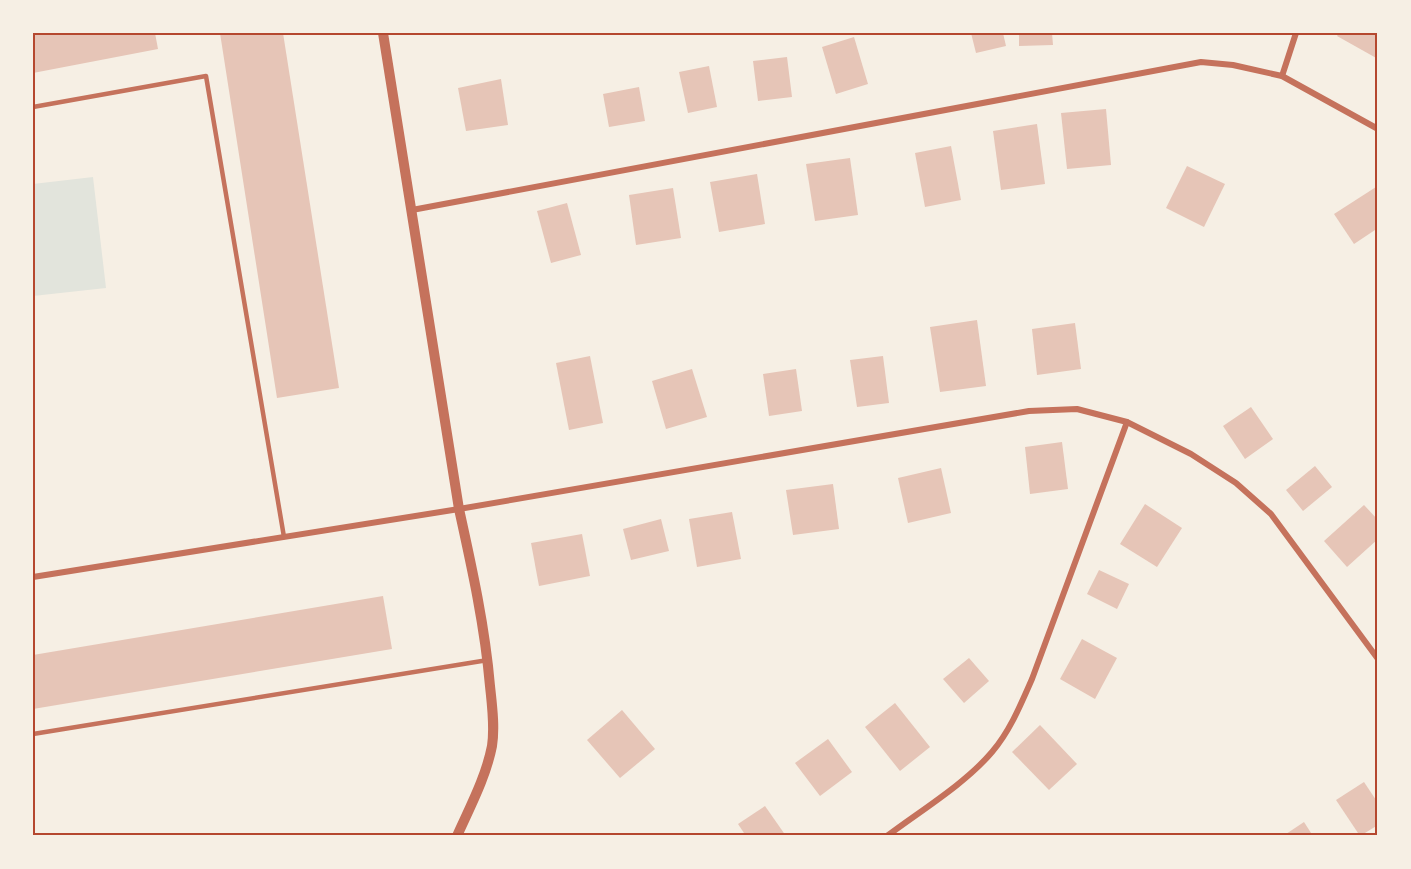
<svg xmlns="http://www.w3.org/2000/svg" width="1411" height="869" viewBox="0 0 1411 869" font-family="Commissioner,sans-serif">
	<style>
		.green { fill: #e2e4dc }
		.building { fill: #e6c5b7 }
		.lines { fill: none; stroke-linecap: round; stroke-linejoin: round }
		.service { stroke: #c5725c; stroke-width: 4.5 }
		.minor { stroke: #c5725c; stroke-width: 6 }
		.tertiary { stroke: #c5725c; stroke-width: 10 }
		.neatline { fill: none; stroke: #b5482f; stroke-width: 2 }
	</style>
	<rect width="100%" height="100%" fill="#f6efe4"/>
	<path class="green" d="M93,177L106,288L33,296V184Z"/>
	<g class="building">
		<path d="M33,33H155L158,49L33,73Z"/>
		<path d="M220,33H283L339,388L277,398Z"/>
		<path d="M971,33H1003L1006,46L976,53Z"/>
		<path d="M1019,33H1052L1053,45L1019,46Z"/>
		<path d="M1339,33H1378V59L1337,36Z"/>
		<path d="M854,37L868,84L836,94L822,47Z"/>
		<path d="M787,57L792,97L758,101L753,61Z"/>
		<path d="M709,66L717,107L688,113L679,72Z"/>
		<path d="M501,79L508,125L466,131L458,88Z"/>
		<path d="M639,87L645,121L609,127L603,94Z"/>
		<path d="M1106,109L1111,165L1067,169L1061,113Z"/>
		<path d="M1037,124L1045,184L1001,190L993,131Z"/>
		<path d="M951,146L961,200L925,207L915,153Z"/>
		<path d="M850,158L858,215L815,221L806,164Z"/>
		<path d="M1187,166L1225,184L1204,227L1166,208Z"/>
		<path d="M757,174L765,224L719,232L710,182Z"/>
		<path d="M1376,187L1378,190V228L1354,244L1334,214Z"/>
		<path d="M673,188L681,238L636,245L629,195Z"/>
		<path d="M567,203L581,255L551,263L537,211Z"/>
		<path d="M977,320L986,386L940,392L930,327Z"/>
		<path d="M1075,323L1081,369L1037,375L1032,329Z"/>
		<path d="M590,356L603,423L569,430L556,363Z"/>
		<path d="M883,356L889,403L857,407L850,360Z"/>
		<path d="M692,369L707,417L666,429L652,381Z"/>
		<path d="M796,369L802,411L769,416L763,374Z"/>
		<path d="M1251,407L1273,439L1245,459L1223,426Z"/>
		<path d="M1062,442L1068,489L1030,494L1025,447Z"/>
		<path d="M1315,466L1332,487L1303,511L1286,490Z"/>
		<path d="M941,468L951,513L908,523L898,478Z"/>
		<path d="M833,484L839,529L793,535L786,490Z"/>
		<path d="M1145,504L1182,528L1157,567L1120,544Z"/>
		<path d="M1364,505L1378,520V539L1347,567L1324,541Z"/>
		<path d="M732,512L741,559L697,567L689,519Z"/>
		<path d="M661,519L669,551L631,560L623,529Z"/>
		<path d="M582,534L590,576L539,586L531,543Z"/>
		<path d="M1099,570L1129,584L1117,609L1087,594Z"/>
		<path d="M383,596L392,649L33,709V655Z"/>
		<path d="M1082,639L1117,658L1095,699L1060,679Z"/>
		<path d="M969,658L989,681L964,703L943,679Z"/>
		<path d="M895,703L930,747L900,771L865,727Z"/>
		<path d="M622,710L655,749L620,778L587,740Z"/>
		<path d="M1040,725L1077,764L1049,790L1012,752Z"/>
		<path d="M828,739L852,772L820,796L795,763Z"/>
		<path d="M1364,782L1378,803V825L1360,836L1336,800Z"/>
		<path d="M765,806L786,836H746L738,824Z"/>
		<path d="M1304,822L1313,836H1283Z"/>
	</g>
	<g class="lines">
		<g class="service">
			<path d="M33,107L206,76L284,537"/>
			<path d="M33,734L488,660"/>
		</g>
		<g class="minor">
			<path d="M1282,76L1296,33"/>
			<path d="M412,210L1201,62L1233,65L1282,76L1378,129"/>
			<path d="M33,577L459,509L1029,411L1077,409L1127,422L1191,454L1236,483L1271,514L1378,659"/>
			<path d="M887,836C920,811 965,784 992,752C1010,731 1021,704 1032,679L1127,422"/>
		</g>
		<path class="tertiary" d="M383,33L459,509C472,568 485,627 490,686C492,705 495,727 492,746C486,777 470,807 457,836"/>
	</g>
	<rect width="1411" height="869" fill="none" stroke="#f6efe4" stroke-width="69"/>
	<rect x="34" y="34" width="1342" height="800" class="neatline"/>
</svg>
